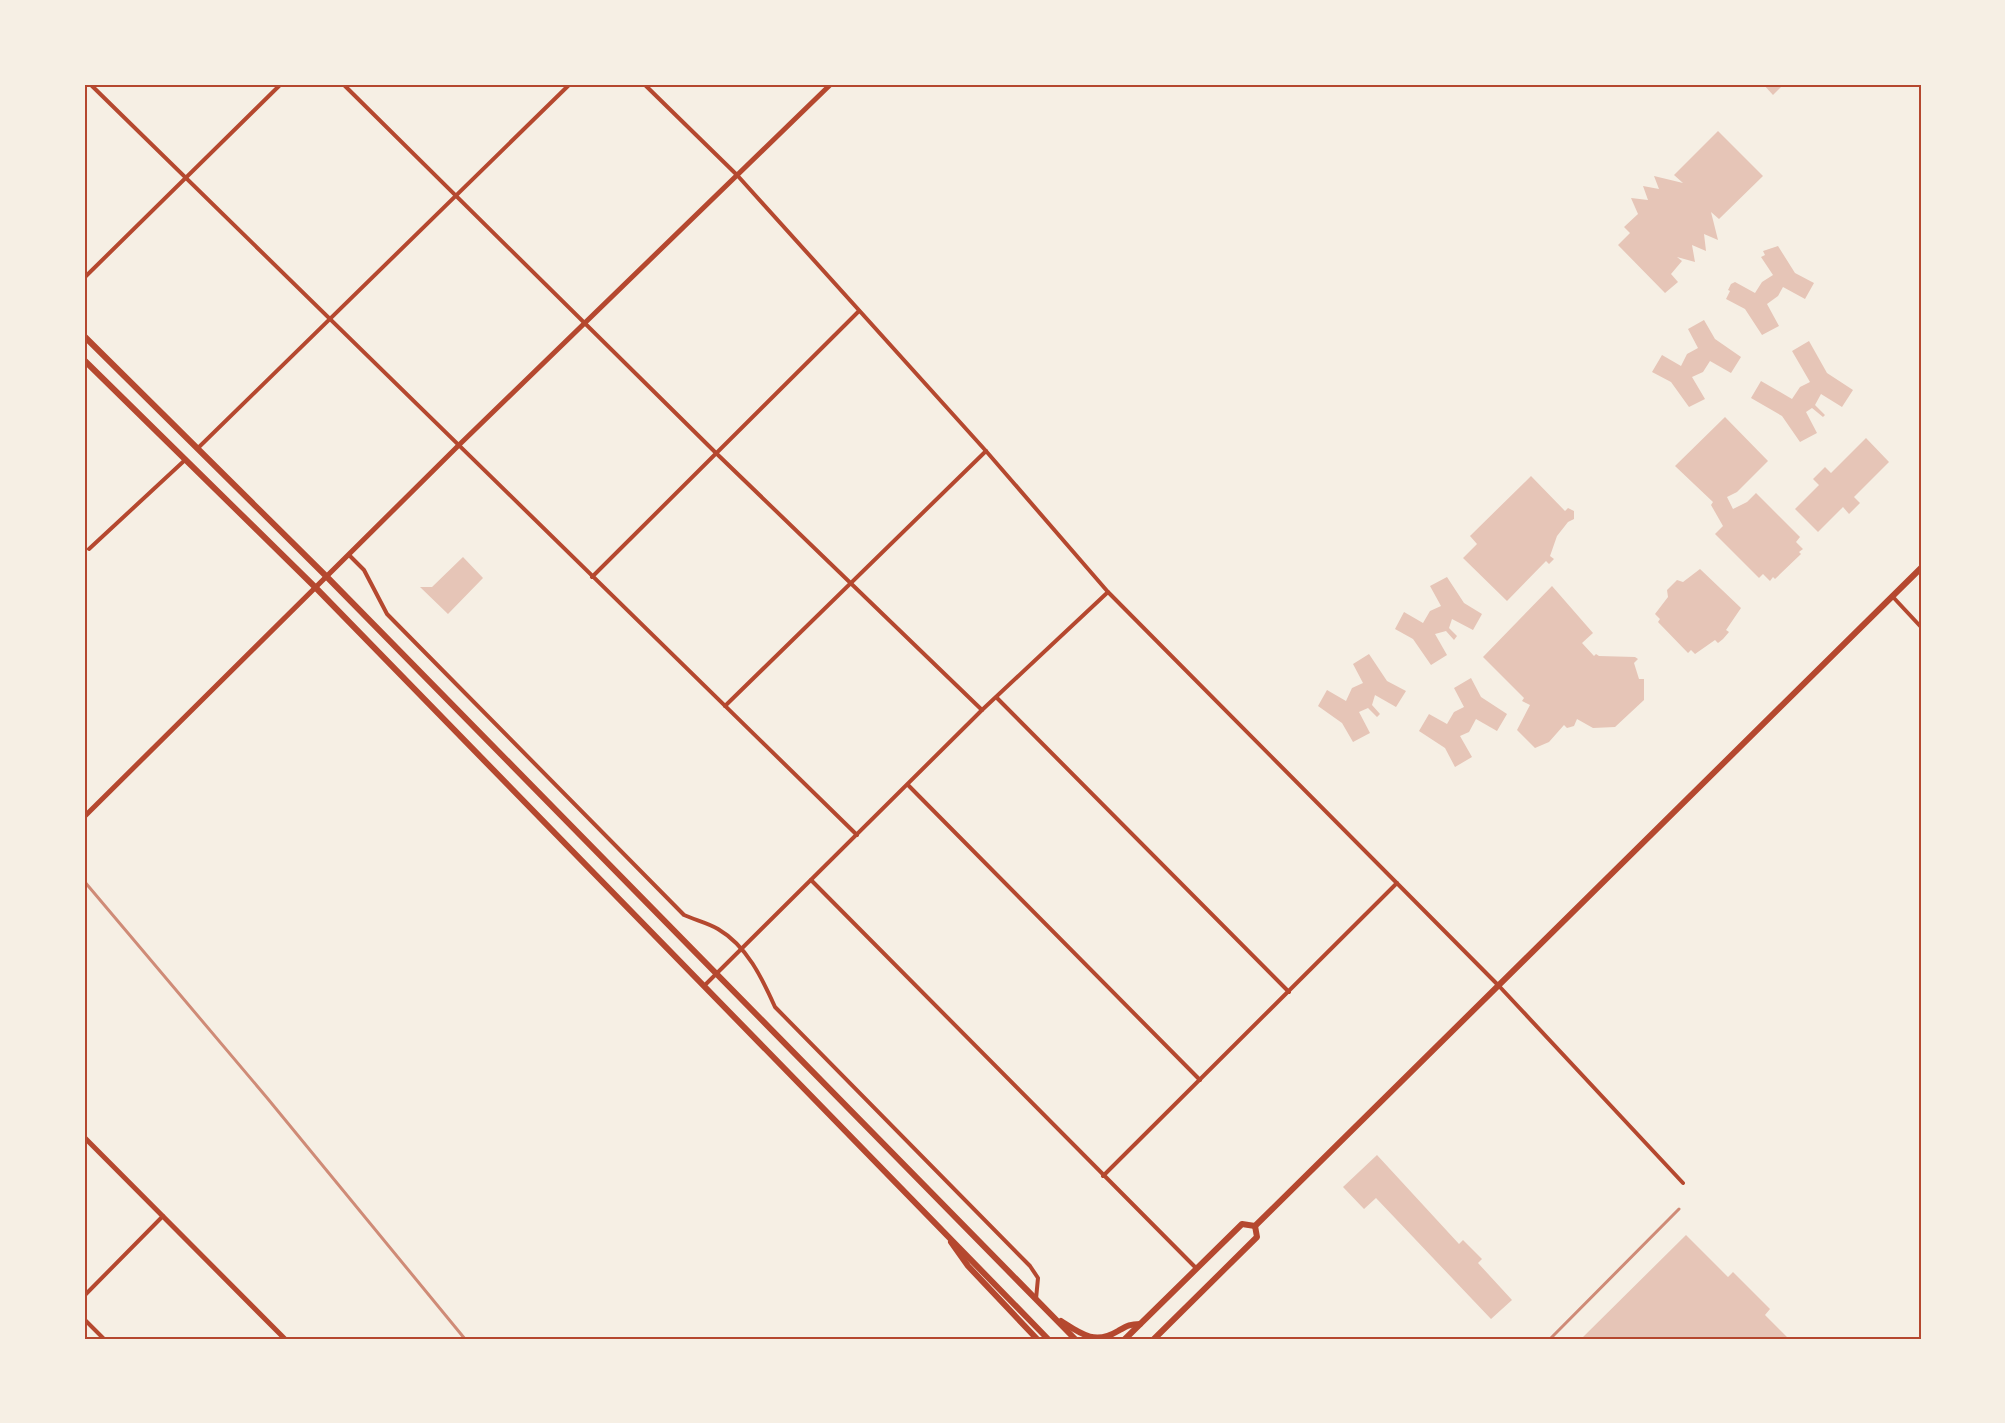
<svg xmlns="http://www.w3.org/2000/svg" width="2005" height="1423" viewBox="0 0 2005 1423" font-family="Roboto,sans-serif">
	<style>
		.building { fill: #e6c5b7 }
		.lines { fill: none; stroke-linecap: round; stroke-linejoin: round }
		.minor { stroke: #b5482f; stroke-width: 4 }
		.tertiary { stroke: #b5482f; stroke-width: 5 }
		.secondary { stroke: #b5482f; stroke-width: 5 }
		.primary { stroke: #b5482f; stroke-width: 6 }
		.rail { stroke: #cf8b77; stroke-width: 3 }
		.neatline { fill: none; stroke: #b5482f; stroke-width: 2 }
	</style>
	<rect width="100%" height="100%" fill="#f6efe4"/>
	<g class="building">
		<path d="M1763,84H1784L1773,95Z"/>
		<path d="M1718,131L1763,176L1719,219L1711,212L1718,240L1704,234L1706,251L1692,245L1695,262L1677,257L1682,261L1671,274L1678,282L1665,293L1618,245L1630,233L1624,227L1638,214L1631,198L1648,200L1643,186L1659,189L1654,176L1683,183L1674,175Z"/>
		<path d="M1778,246L1795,273L1814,283L1805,299L1783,287L1778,296L1767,304L1779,326L1762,335L1745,309L1726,299L1730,291L1728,290L1731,284L1735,282L1755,293L1762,282L1773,275L1761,257L1765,255L1763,251Z"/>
		<path d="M1704,320L1715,339L1741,357L1731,373L1710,361L1703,372L1692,377L1705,399L1689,407L1671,382L1652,372L1662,355L1681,366L1687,354L1698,348L1688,329Z"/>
		<path d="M1809,341L1827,373L1853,390L1842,407L1821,394L1815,405L1825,415L1823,417L1812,408L1806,412L1817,433L1800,442L1782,416L1751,398L1761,381L1792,399L1800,387L1810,382L1792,351Z"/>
		<path d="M1725,417L1768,461L1737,492L1727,497L1733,509L1747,502L1756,493L1800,537L1796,542L1803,549L1799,552L1801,554L1775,579L1773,577L1770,581L1763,574L1759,578L1715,534L1723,526L1711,505L1713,502L1675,466Z"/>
		<path d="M1866,438L1889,462L1854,497L1860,503L1849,514L1843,507L1818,532L1795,509L1819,485L1813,479L1825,467L1831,473Z"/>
		<path d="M1531,476L1565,511L1568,508L1574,511V519L1568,522L1557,536L1550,556L1554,559L1549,564L1546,561L1507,601L1463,558L1477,544L1470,536Z"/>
		<path d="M463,557L483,578L448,614L420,587H432Z"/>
		<path d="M1700,569L1741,608L1726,630L1729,632L1723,639L1718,643L1715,640L1695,654L1691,650L1688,653L1658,622L1660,619L1655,614L1668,597L1667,590L1677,580L1683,582Z"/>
		<path d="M1447,577L1464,603L1482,614L1473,630L1452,619L1449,628L1457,636L1454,640L1446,631L1435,634L1447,655L1431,665L1413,639L1395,629L1404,612L1423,623L1430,611L1441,606L1430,586Z"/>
		<path d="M1552,586L1593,633L1582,643L1594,656L1596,654L1599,656L1635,657L1638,659L1634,663L1639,679H1644V700L1615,727L1593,728L1577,719L1574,726L1567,728L1564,725L1549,742L1535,748L1517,730L1530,705L1522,701L1524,698L1483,657Z"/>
		<path d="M1369,654L1387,681L1406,691L1396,707L1375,695L1372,705L1380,714L1377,717L1368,708L1359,712L1370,733L1353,742L1342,723L1318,706L1327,690L1346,701L1352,688L1363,683L1353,664Z"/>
		<path d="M1471,678L1481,697L1507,714L1497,731L1476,719L1469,732L1460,736L1472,757L1455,767L1445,748L1419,731L1429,714L1447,724L1454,712L1464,707L1454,688Z"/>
		<path d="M1377,1155L1459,1244L1463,1240L1482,1259L1478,1263L1512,1300L1491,1319L1376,1198L1364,1209L1343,1187Z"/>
		<path d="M1686,1235L1728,1277L1733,1272L1770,1309L1765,1315L1789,1339H1581Z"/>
	</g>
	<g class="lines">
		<g class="minor">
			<path d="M90,84L857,835"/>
			<path d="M343,84L717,454L982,710"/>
			<path d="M644,84L737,175L986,451L1108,592L1499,986L1683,1183"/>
			<path d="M84,278L281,84"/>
			<path d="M198,448L570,84"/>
			<path d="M89,549L185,460"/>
			<path d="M349,555L364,570L387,614L684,915C695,920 708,923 718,929C747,946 762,978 775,1007L1030,1266L1038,1278L1036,1299"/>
			<path d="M592,577L859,311"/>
			<path d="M1893,597L1921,627"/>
			<path d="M997,698L1289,992"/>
			<path d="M725,706L986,451"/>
			<path d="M908,785L1200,1080"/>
			<path d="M811,880L1196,1268"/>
			<path d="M705,985L982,710L1108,592"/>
			<path d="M1103,1176L1397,883"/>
			<path d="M84,1296L163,1216"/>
			<path d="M84,1319L104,1339"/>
		</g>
		<path class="tertiary" d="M84,817L460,444L831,84"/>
		<path class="secondary" d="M84,1137L285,1339"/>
		<g class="primary">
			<path d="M84,336L327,577L1075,1339"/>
			<path d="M84,360L316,588L1048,1339"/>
			<path d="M1255,1226L1921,568"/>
			<path d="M951,1242L968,1266L1037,1339"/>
			<path d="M1061,1321C1081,1334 1095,1345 1118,1331C1127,1326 1130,1324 1140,1324"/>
			<path d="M1125,1339L1242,1224L1255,1226"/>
			<path d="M1154,1339L1257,1237L1255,1226"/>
		</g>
		<g class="rail">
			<path d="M84,881L268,1099L465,1339"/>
			<path d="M1550,1339L1679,1209"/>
		</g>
	</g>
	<rect width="2005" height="1423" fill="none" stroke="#f6efe4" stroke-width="171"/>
	<rect x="86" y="86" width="1834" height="1252" class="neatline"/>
</svg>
